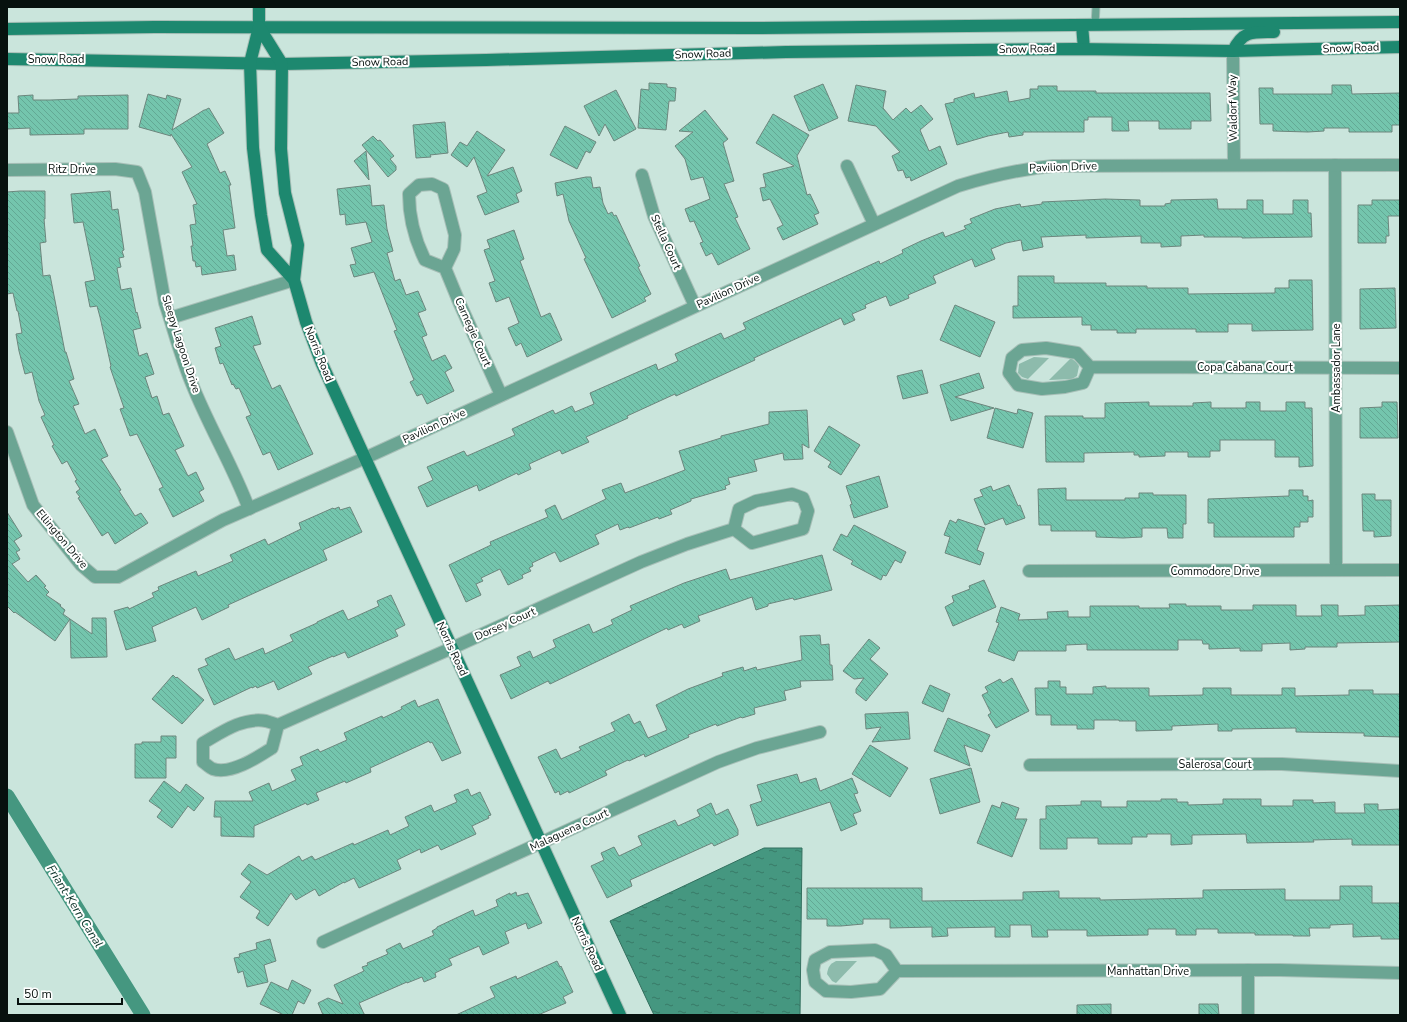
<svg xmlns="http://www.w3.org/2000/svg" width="1407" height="1022" viewBox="0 0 1407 1022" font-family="'Nunito Sans',sans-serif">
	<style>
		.grass { fill: #8dbbac }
		.water { fill: url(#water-ripples); stroke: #326f5e }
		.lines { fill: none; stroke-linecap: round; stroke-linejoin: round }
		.canal { stroke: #459780; stroke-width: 15 }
		.building { fill: url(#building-back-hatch); stroke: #6c867d }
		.lane-casing { stroke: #a7bfb7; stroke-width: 9 }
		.street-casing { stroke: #a7bfb7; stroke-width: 14 }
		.secondary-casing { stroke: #a7bfb7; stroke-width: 14 }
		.lane { stroke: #6ba593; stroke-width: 7 }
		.street { stroke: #6ba593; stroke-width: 12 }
		.secondary { stroke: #1d886f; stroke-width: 12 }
		.labels { text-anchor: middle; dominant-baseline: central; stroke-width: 4; stroke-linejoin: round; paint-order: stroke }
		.street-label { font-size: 11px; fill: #07110e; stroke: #fff }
		.water-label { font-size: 12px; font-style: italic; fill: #0b3228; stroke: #fff }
	</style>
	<defs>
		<pattern id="water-ripples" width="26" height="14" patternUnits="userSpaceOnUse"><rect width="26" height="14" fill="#459780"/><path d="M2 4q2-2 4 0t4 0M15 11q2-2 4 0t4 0" fill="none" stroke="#387a67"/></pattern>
		<pattern id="building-back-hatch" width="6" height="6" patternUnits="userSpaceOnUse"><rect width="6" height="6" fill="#74c5ad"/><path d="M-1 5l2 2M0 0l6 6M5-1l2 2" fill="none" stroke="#63a894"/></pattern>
	</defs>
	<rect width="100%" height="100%" fill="#cae5dc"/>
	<g class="grass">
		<path d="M1034,357L1049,358L1028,379L1022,377L1018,373L1019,364Z"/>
		<path d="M1071,358L1076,362L1079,366L1077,376L1072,379L1049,380Z"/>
		<path d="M836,961H857L836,983L832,981L827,974C828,967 830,964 836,961Z"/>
	</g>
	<path class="water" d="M764,848H802L800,1015H654L610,921Z"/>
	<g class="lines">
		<path class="canal" d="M7,796L143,1015"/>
	</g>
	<g class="building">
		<path d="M649,83L667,84V87L676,88L675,101H669L666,130L638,128L641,89L649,90Z"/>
		<path d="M823,84L838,118L809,131L794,96Z"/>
		<path d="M856,85L886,91L883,108L893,120L906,108L911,113L921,105L933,119L920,130L929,151L940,146L947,164L911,181L910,177L906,178L903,170L898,171L892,156L900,152L876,126L848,121Z"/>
		<path d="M1332,85H1351L1352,94L1400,93V125H1392V132H1349V128H1324V131L1308,132L1273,131V124H1260L1259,88H1273V94H1332Z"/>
		<path d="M1038,86H1057V91H1096V93H1210L1211,121H1191V129H1159V121H1128L1129,131H1112V117H1088V120H1084V132H1023V135L1009,137L1008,132L988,136L957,145L945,104L954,102V99L974,93L975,98L1007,91L1009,102L1030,98V89H1038Z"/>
		<path d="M616,90L636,129L614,141L605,124L599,136L584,106Z"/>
		<path d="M148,94L166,99L167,95L181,99L172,130L204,110H205L209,108L224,133L207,144L220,173L225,171L231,185H229L235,228L223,230L227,256L234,255L236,270L202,275L201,266L196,267L195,261H193L191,246H193L190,225L196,224L193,205L197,204L182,172L192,167L171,134V136L139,127Z"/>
		<path d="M33,95V100H50L78,99V96L128,95V129H84V134L30,135V128L7,129V113H19L18,96Z"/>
		<path d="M705,110L728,139L723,143L734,181L724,184L738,217L735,218L750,249L718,265L712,253L706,256L700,243L703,242L694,221L690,222L685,209L710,199L703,177L691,180L685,159L675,146L693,132L679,131Z"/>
		<path d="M773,114L809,135L797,156L807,195L810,194L819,213L814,215L818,224L783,240L777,228L783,225L770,199L763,201L760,188L766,187L763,174L794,166L756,143Z"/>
		<path d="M445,122L448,153L430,155L431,157L416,158L413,125Z"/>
		<path d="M565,126L596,142L590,153L586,151L577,169L550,155Z"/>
		<path d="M477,131L505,150L487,176L513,167L522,191L516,194L519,202L485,215L477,196L487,192L474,157L467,167L451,155L460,142L467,146Z"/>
		<path d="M373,136L378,141L380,140L394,156L390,159L396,166V170L388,177L362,145Z"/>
		<path d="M366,151L369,180L354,161Z"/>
		<path d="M586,177H591L593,188L600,187L603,203L608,214L612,212L614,216L616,215L640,266L638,267L651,294L644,298L646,301L612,318L584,259L586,258L569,221L563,194L557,196L555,183Z"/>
		<path d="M370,185L372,206L384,205L387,229L393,251L387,253L395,281L400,279L406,295L418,291L426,310L418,313L427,335L422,337L432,361L445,355L452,368L445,372L454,391L427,404L422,394L417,396L410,382L414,380L394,331L397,330L374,272L354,277L350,265L356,264L351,248L372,242L366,222L346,225L345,214L340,215L337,189Z"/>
		<path d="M20,191H45V219H44L46,242L40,243L43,276L50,275L65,352H66L74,379L69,381L79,404L73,406L85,434L95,429L108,456L101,459L121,490L119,491L135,516L141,513L148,523L115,544L108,532L102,536L78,498L80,497L76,492L80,489L75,481L77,480L67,461L62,464L52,446L54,445L41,417L45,415L39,401L32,372L25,374L19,351L16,334L22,333L18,311H17L13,293L7,294V192Z"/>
		<path d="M110,191L112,210L118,209L124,250L122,251L124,257L119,258L121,267L117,268L121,290L131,288L136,313L137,312L141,328L133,330L139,356L147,353L154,374L145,377L152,398L157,396L163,415L169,413L184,446L175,450L188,476L196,472L204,489L199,492L204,501L173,517L159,489L163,487L137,434L130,436L120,409L124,408L110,367L111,366L100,317L97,306L90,307L85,282L95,280L83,222L74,223L71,194Z"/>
		<path d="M1105,199L1140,200V206H1165V204L1171,203V200L1217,199L1218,209H1247V200H1263V214H1293V200H1308V213H1311L1312,237L1242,238V237H1204V235L1181,236V246L1161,247V243H1141V236L1086,238V235L1041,237L1043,247L1023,251L1021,240L1006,243L991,249L995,259L975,267L972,259L933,276L936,283L908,295L909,298L890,306L886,296L865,305L866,308L852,314L855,320L844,325L841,318L754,358L755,360L676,396L675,394L627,416L628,418L586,437L589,442L562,454L560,450L529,464L531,469L518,475L517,473L479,491L477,485L427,507L418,487L433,480L427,467L464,451L467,456L515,435L512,429L553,410L555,414L572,406L575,412L594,404L590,393L656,364L658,370L678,361L675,354L721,333L724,339L746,329L743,323L879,261L880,264L903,253L902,250L921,241L943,232L945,237L966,229L964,226L972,223L970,219L995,209L1020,204L1021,207L1042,204V202Z"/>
		<path d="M1372,200H1400V216H1388L1389,236H1386V243H1358V205H1372Z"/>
		<path d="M514,230L524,259L520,261L541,317L550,313L562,340L527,357L521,343L516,346L508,328L519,323L509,297L496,302L489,283L495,281L484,250L490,248L487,240Z"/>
		<path d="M1018,276H1054V283H1106V286H1147V288H1188V294L1275,293V288H1289V280H1312L1313,330L1252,331V324H1228V332H1196V329H1136V333H1117V330H1091V325H1082V317L1013,318V306H1018Z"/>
		<path d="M1395,288L1396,328L1360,329V289Z"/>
		<path d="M955,305L995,322L980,357L940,340Z"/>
		<path d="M252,316L261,344L253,346L272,389L280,385L313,454L278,470L270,452L263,455L246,417L251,415L239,388L236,389L233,384L232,385L223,363L220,364L215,348L221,346L215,328Z"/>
		<path d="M922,370L928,393L903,399L897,376Z"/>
		<path d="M979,373L984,388L955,397L994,408L951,421L940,385Z"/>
		<path d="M1149,402V406H1193V403L1211,402V408H1246V402H1260V411H1286V402H1305V408H1312L1313,466L1299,467V457H1275V440H1220V451H1210V457H1188V452H1165V456L1139,457V455H1134V452L1084,453V462H1046L1045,416H1083V418H1105V403Z"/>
		<path d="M1382,402H1397L1398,438H1360V408L1382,407Z"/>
		<path d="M995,408L1017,414L1018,409L1033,413L1023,448L987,438Z"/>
		<path d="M807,410L809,448L802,444L803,459L784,460L783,453L754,460L757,471L728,478L730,484L725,486L726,489L691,499V501L670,510L672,514L659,519L658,517L629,528L628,527L620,530L618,524L595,535L599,544L560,562L555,552L532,563L533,566L529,568L531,571L522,575L523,578L508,585L500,569L481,578L483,581L476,584L481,595L466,602L449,565L491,545L490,542L548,517L545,510L555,505L562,520L606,499L602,490L621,483L625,493L685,470L679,451L721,438V436L769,424V412Z"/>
		<path d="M829,426L860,445L841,475L828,467L831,462L814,451Z"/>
		<path d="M879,476L888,507L854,518L850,505L852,504L846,486Z"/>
		<path d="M1009,485L1018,506L1020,505L1025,518L1006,525L1003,518L985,525L974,499L983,496L980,490L991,486L993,491Z"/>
		<path d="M1066,488V500H1125V498H1139V493H1153V495H1186V524H1183V538H1168L1167,528H1142V537L1123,538L1096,537V531H1051V525H1039L1038,489Z"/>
		<path d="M1289,490H1303V496H1308V501L1313,500V517H1308V522H1300V527H1294V537H1214V523H1208V499L1289,496Z"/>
		<path d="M1362,494H1375V500H1391V536L1374,537V531H1363Z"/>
		<path d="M339,507L340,510L350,507L362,532L323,550L327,560L228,605L229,607L202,620L196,607L152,627L156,641L126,650L114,611L128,607L129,609L154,597L152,593L159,590L158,587L172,581L196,571L198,576L233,561L230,555L265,539L268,545L301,529L299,523L333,508L334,509Z"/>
		<path d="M7,512L22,536L14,541L20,550L16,552L20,559L12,564L28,582L36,575L46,586L44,587L49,592L46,595L61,605L60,606L65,610L63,614L70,619L55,641L15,612L14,613L7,606Z"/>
		<path d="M958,519L985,528L977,550L984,553L980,565L945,553L950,537L944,535L950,520L956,523Z"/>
		<path d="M854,525L906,552L901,563L895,560L886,576L883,575L881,580L851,564L853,561L833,550L841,534L847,537Z"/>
		<path d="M822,555L832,590L794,600L793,598L768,604V606L756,610L752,597L698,616L700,621L684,628L682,624L668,630L667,628L550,684L548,681L511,699L500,675L521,666L517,657L530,651L533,658L556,647L553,640L589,624L593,633L613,624L611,620L632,610L630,606L684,583L726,569L730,580Z"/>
		<path d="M984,580L996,607L953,626L945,607L954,602L952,596L970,589L969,586Z"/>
		<path d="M391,595L405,625L395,630L398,636L348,658L345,652L333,657V656L308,667L312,674L278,690L274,681L257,688L256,686L252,688V687L214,705L198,669L208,665L205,659L229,648L235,660L263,648L265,654L293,641L290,635L317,623V622L343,610L348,620L379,606L377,601Z"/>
		<path d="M1169,604H1186V606H1221V610H1253V605H1296V616H1322L1321,605H1338V616L1365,615V606L1400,605V642L1337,643V647H1305V649L1290,650V643L1262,644V651H1240V648L1209,649V644H1203L1202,640H1178V650H1087V644L1066,645V651H1018L1014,661L988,651L999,623L996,622L1001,607L1020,614L1018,620L1048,619L1047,612L1068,611V617H1090V606H1139V608H1170Z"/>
		<path d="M92,618H106L107,657L71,658L70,619L92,634Z"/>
		<path d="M820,635L821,645L829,644L830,665H832L833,680L800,681L801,687L784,691L786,700L754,708L755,714L742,718L741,717L717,726L716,724L688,735L689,737L645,757L644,754L629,761L628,760L605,771L607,775L569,793L568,791L560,795L559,791L555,793L538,757L556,749L561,759L581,750L579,747L615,731L611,723L629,714L634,724L640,721L648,738L667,730L656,705L688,689L723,676L722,673L743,667L744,671L756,667L757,670L802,660L800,636Z"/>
		<path d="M869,639L880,648L870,659L888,674L866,701L856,693V689L864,678L854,679L843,671Z"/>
		<path d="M173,675L176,678L177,677L204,700L182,724L152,699Z"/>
		<path d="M1012,678L1029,711L996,728L988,715L991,713L982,695L988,692L985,687L1000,679L1003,683Z"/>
		<path d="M1048,681H1060V687H1066V694H1093V687L1106,686V688H1149V696L1203,695V688H1231V695H1282V688H1295V696L1349,695V690H1373V694H1400V737L1364,736V733L1296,732V728L1232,729V731H1218V724L1172,726V730L1136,731V721H1119V720H1094V729H1077V725H1051V715H1036L1035,688H1048Z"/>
		<path d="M930,685L950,694L943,712L922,703Z"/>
		<path d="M438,699L461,753L442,761L432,742L430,743L429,741L370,768L371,772L346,783L345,781L316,793L319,800L307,805L306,803L254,826V837L221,836V817H214L215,801H253L249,792L269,783L272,791L296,780L291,770L303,765L300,757L318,749L320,752L347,740L344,733L382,716L383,718L402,709L401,707L415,700L418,707Z"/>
		<path d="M908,712L910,739L872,742L881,727L866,729L865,714Z"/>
		<path d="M948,718L990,735L982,752L964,745L970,766L934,751Z"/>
		<path d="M161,736H176V758H166V778H135V744H142V742H161Z"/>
		<path d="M870,745L908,768L890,797L852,774Z"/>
		<path d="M971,768L980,802L940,814L930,779Z"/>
		<path d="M797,774L800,783L816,778L820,791L852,778L858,793L854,794L861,811L853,814L857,824L841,831L830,802L757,826L750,805L762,801L757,785Z"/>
		<path d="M164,781L180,793L186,784L204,798L194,811L188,806L172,828L157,817L162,810L149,801Z"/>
		<path d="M468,789L471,796L480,792L491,815L488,816L489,818L472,826L476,834L441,850L438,845L421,853L420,849L397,860L401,869L359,888L354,878L344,883V882L319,896L315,889L296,900L291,893L268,926L256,918L260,911L240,897L251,882L241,874L249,864L267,875L299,856L302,861L312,856L315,860L353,843L354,845L388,830L390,835L409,826L405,817L431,805L434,812L457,802L454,795Z"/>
		<path d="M1161,799H1177V802H1188V805L1223,804V799H1261V806H1293V800H1313V803L1335,802V813H1365L1364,804H1378V810L1400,809V845H1352V839L1313,840L1314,842L1247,843L1246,834L1192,835V844L1171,845V834H1147V837H1132V844H1098V838H1067V849H1040V819H1046V806L1081,805V801H1101V807H1127V801H1161Z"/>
		<path d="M1002,802L1019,808L1015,819H1027L1012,857L977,843L992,805L1000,808Z"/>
		<path d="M711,803L716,815L728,809L738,830V835L714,846L712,843L630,880L632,886L607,898L591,866L604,860L601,853L614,847L619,856L642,845L638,836L675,820L678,826L700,816L697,810Z"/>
		<path d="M1340,886H1372V903H1400V939H1381V936L1353,937V924L1330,925V928H1309L1310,936H1293V935H1255V933H1218V929H1196V935H1176V929H1148V935L1087,936V930H1047L1048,937H1032L1031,925H1010V937H995V927L947,928L948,936L932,937V927L890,928V919H863V924L841,926H827V919H807V888H922V901L1023,900V892L1059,891V898H1100V900L1203,898V890L1285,889V900H1340Z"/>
		<path d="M516,892L517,896L528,893L542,923L528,929L526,923L505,932L509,943L483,955L479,946L449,959L452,965L435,973L436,977L424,982L422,977L407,983V982L359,1003L364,1014L366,1015H323L318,1003L328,998L343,1004L334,985L364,971L362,967L368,965L367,963L388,954L386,950L400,943L403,949L434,935L432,931L437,928V927L473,910L475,916L498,906L496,900L510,893V895Z"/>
		<path d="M270,939L276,961L264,965L268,982L247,987L243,971L238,973L234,958L240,957L239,954L257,949L256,943Z"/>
		<path d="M557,961L560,967L561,966L573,992L563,997L566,1003L538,1015H456L495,997L490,987L516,976L517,979Z"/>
		<path d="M292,980L311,990L304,1004L298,1001L292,1015H284L260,1004L271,982L288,990Z"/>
		<path d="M1111,1004V1015H1077V1005Z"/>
		<path d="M1199,1004H1218L1219,1015H1199Z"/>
	</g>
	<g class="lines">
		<defs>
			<path id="lane" d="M1095,25L1096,7"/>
			<g id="street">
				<path d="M1233,51L1234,165"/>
				<path d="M1335,165L1336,570"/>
				<path d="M847,166L874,224"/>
				<path d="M7,170L115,169L137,172L145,192L165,303C174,330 181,358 192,384C209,427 233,466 249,509"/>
				<path d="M642,175L654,216L695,306"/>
				<path d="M445,268L425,260C414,238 409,218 409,194L419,185L432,184L443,189L455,235L454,249L445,268L459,302L501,395"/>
				<path d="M170,318L294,280"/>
				<path d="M1090,367L1083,383L1065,387L1042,389L1018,385L1009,373L1012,358L1022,350L1046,348L1077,353L1090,367L1400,368"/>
				<path d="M7,432L33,505L81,565L95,577H118L223,520L365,458L958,186C991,176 1019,169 1053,166L1400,165"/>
				<path d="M1029,571L1400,570"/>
				<path d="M278,725L272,748C258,757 231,775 213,769C210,768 206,764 203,762V743C222,732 243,717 266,721C270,722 275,724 278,725L452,648L641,562L687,544L734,529L752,543L803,529L808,511L803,498L792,494L756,501L739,509L734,529"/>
				<path d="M1030,765L1282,764L1400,771"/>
				<path d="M323,942L718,762L757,748L820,732"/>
				<path d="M1248,970V1015"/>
				<path d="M897,971L886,955L875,950L830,952L815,960L813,970L815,982L826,991L851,992L880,989L897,971L1280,970L1400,973"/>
			</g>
			<g id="secondary">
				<path d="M1082,25L1084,49"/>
				<path d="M259,27V7"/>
				<path d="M7,29L155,27L753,28L1400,22"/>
				<path d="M1233,51C1243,30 1253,32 1274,32"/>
				<path d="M7,59L282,64L486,60L786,52L1076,49L1233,51L1400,47"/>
				<path d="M294,280L267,250L261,215L253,148L250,63L259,27L282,64L281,149L285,193L298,245L294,280L306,322L322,364L620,1015"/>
			</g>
		</defs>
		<use href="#lane" class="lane-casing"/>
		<use href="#street" class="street-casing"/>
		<use href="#secondary" class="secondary-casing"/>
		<use href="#lane" class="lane"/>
		<use href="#street" class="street"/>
		<use href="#secondary" class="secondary"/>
	</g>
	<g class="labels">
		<g class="street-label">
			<text transform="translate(1351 48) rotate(-2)">Snow Road</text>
			<text transform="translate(1027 49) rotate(-1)">Snow Road</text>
			<text transform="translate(703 54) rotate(-2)">Snow Road</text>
			<text x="56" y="59">Snow Road</text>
			<text transform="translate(380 62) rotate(-1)">Snow Road</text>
			<text transform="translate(1233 108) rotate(-91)">Waldorf Way</text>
			<text transform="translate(1063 167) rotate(-2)">Pavilion Drive</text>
			<text x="72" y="169">Ritz Drive</text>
			<text transform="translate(666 242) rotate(66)">Stella Court</text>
			<text transform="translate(728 291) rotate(-25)">Pavilion Drive</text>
			<text transform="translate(473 332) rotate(66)">Carnegie Court</text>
			<text transform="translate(181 344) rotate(72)">Sleepy Lagoon Drive</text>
			<text transform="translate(319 354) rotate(68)">Norris Road</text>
			<text x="1245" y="367">Copa Cabana Court</text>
			<text transform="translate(1336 368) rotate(-90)">Ambassador Lane</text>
			<text transform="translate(434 426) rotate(-25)">Pavilion Drive</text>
			<text transform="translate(62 539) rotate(50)">Ellington Drive</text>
			<text x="1215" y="571">Commodore Drive</text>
			<text transform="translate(505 624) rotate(-24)">Dorsey Court</text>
			<text transform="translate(452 649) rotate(65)">Norris Road</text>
			<text x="1215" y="764">Salerosa Court</text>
			<text transform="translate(569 830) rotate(-25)">Malaguena Court</text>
			<text transform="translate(587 944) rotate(65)">Norris Road</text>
			<text x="1148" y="971">Manhattan Drive</text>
		</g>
		<g class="water-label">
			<text transform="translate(75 906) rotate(58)">Friant-Kern Canal</text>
		</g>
	</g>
	<rect width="1407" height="1022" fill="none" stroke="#07110e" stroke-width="16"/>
	<path d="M18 998v6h104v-6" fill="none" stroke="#07110e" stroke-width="2"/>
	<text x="24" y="998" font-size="12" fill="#07110e" stroke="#ffffff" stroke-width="3" paint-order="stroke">50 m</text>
</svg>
